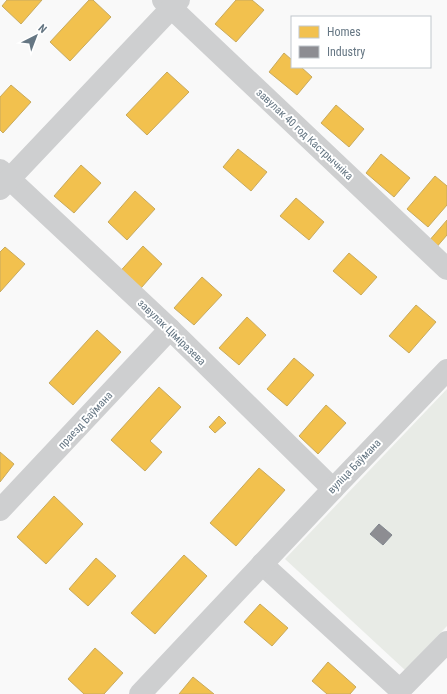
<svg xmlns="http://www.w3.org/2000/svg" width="447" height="694" viewBox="0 0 447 694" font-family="'Roboto Condensed',sans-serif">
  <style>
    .green { fill: #e8ebe6 }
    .homes { fill: #f2c14e; stroke: #c8aa5e }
    .industry { fill: #8d8d92; stroke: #81868e }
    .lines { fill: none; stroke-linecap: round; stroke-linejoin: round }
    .street { stroke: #cecfd0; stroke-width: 22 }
    .labels { text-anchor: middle; stroke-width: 4; stroke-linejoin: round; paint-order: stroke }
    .street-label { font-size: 11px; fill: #657683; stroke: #fff }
  </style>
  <rect width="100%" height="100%" fill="#f9f9f9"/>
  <polygon class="green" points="447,389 447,626 405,670 285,559"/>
  <g class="homes">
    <polygon points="7,0 42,0 21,24 2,6"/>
    <polygon points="89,0 93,0 111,17 70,61 50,42"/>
    <polygon points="236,0 252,0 264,10 236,42 215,24"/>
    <polygon points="284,53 292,60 292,67 301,67 312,77 297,95 269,72"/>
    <polygon points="167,72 189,92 147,135 126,115"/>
    <polygon points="11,85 31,102 3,133 0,130 0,97"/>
    <polygon points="336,105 364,129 349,147 321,123"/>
    <polygon points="238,149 267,172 251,191 223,167"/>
    <polygon points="381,154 410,178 394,197 366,173"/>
    <polygon points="81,165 101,183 74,213 54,196"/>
    <polygon points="435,176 447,186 447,205 428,227 407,209"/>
    <polygon points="135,191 155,209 127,240 108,222"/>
    <polygon points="296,198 324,222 309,240 280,216"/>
    <polygon points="447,220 447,235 435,249 428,242"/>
    <polygon points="143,246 162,264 135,295 115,277"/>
    <polygon points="5,247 25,264 0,292 0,252"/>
    <polygon points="349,253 377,277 361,295 333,271"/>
    <polygon points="202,277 222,295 194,325 174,308"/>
    <polygon points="416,305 436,322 409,353 389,336"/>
    <polygon points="247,317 266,335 239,365 219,348"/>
    <polygon points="97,330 121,352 73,405 49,383"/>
    <polygon points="294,358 314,375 287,406 267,389"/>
    <polygon points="159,387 181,407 150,441 162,452 145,471 111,440"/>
    <polygon points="326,405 346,423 318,454 299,436"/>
    <polygon points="219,416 226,423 215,433 209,427"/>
    <polygon points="0,452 14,464 0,482"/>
    <polygon points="259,468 285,490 236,546 210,523"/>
    <polygon points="54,496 83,524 46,564 17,537"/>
    <polygon points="184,555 207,576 155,634 131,613"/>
    <polygon points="96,558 116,576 88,606 69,589"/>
    <polygon points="260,604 288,628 272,646 244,622"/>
    <polygon points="95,648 123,673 104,694 84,694 68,679"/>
    <polygon points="328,662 356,687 350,694 327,694 312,681"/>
    <polygon points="193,677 214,694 179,694"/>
  </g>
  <polygon class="industry" points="379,524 392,535 383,545 370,534"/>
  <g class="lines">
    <g class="street">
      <polyline points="163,0 447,269"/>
      <polyline points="0,170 170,329 333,489"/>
      <polyline points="0,189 179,0"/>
      <polyline points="0,510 170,329"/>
      <polyline points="262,564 400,690 447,642"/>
      <polyline points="140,694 333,489 447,370"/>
    </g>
  </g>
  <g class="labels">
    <g class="street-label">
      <text transform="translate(305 134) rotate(43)" y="4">завулак 40 год Кастрычніка</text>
      <text transform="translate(172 332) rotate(44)" y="4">завулак Ціміразева</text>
      <text transform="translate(85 420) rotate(-47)" y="4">праезд Баўмана</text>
      <text transform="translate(354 466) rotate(-46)" y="4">вуліца Баўмана</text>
    </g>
  </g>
  <rect x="291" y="16" width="140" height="52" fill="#ffffff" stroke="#c1c8cd"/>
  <rect x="299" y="26" width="20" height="12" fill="#f2c14e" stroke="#c1c8cd"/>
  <text x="327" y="36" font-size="12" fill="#657683">Homes</text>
  <rect x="299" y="46" width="20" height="12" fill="#8d8d92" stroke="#c1c8cd"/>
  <text x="327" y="56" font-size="12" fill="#657683">Industry</text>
  <g transform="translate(36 36) rotate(42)" stroke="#ffffff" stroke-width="3" paint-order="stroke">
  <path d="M0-3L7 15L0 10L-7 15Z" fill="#657683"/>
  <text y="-6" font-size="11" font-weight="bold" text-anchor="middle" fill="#657683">N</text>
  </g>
</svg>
